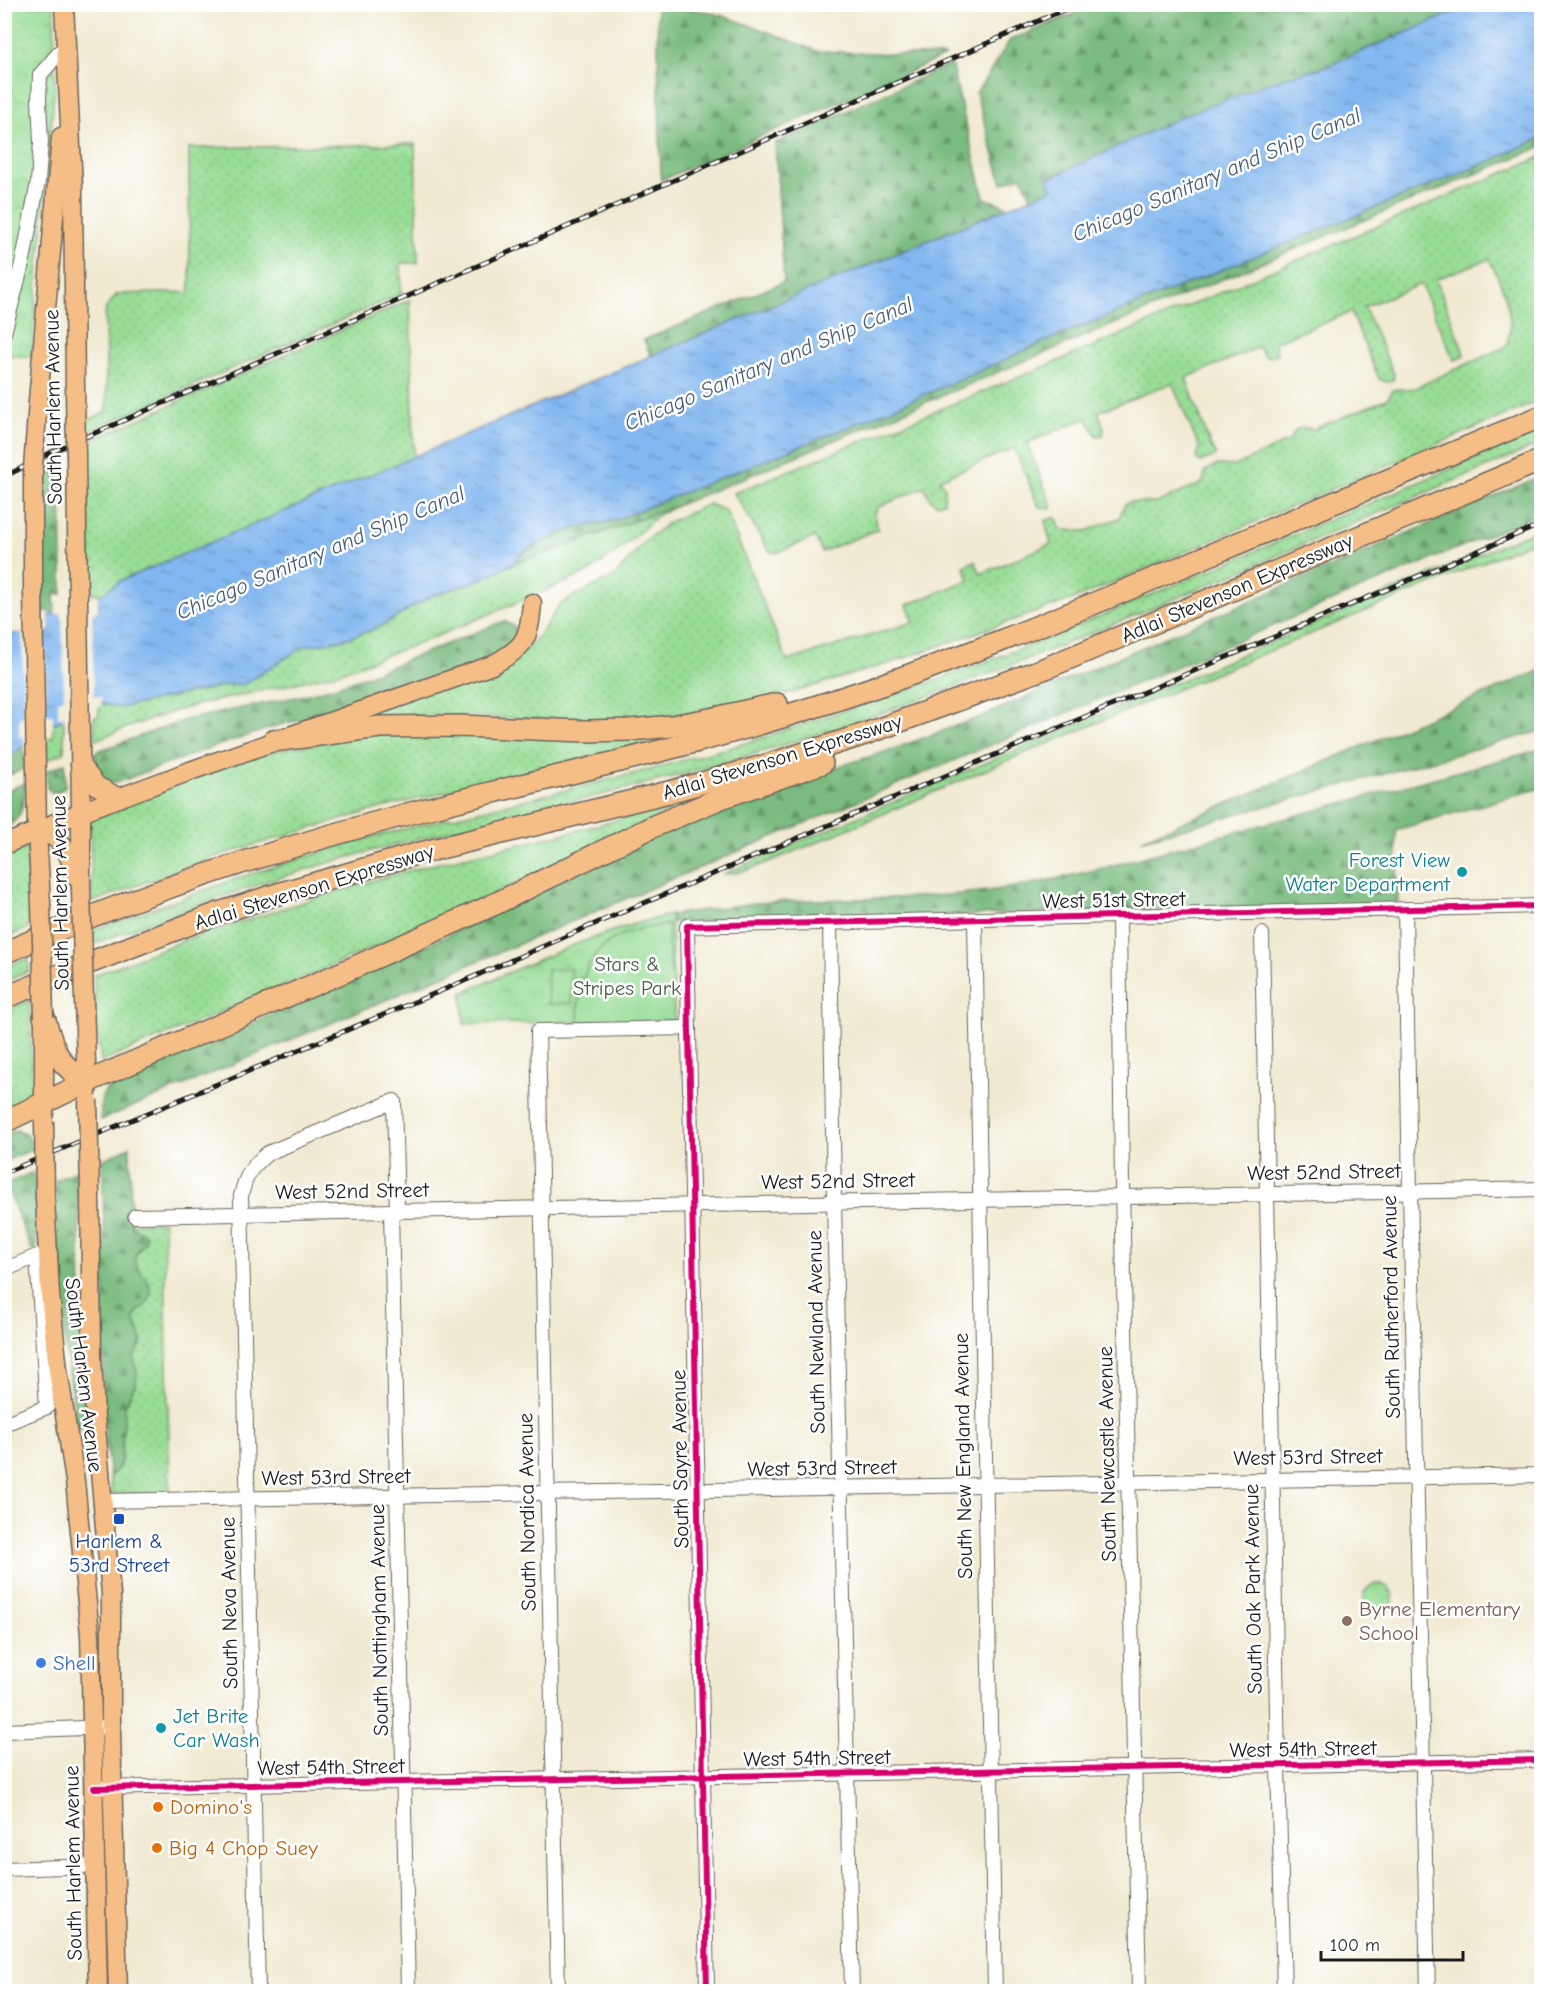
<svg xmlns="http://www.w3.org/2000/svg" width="1546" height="1996" viewBox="0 0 1546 1996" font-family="'Comic Neue',sans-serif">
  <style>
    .grass { fill: url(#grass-dots); stroke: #5a7c59; stroke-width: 1.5 }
    .forest { fill: url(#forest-firs); stroke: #4b6c4e; stroke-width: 1.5 }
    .park { fill: url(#park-crowns); stroke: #5a7c59; stroke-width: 1.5 }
    .pitch { fill: #98dd96; stroke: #5a7c59; stroke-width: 1.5 }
    .water { fill: url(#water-ripples); stroke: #4f6a86; stroke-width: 1.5 }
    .pier { fill: #f1ead2 }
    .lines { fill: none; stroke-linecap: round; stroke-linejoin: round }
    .minor-casing { stroke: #67645c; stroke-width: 16 }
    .major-casing { stroke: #67645c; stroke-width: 21 }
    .highway-casing { stroke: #67645c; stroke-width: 24 }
    .minor { stroke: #fff; stroke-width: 14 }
    .major { stroke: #f6be87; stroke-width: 18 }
    .highway { stroke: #f6be87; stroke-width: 21 }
    .rail-casing { stroke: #1c1c1c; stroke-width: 5 }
    .rail { stroke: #fff; stroke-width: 3; stroke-dasharray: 9; stroke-linecap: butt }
    .major-bridge-casing { stroke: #67645c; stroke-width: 21; stroke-linecap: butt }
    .major-bridge { stroke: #f6be87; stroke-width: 18 }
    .cycleway-casing { stroke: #fff; stroke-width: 10 }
    .cycleway { stroke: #d6006c; stroke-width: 6 }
    .culture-dot { fill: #0f9aa8; stroke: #fff; stroke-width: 2 }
    .transit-dot { fill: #1a4fb4; stroke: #fff; stroke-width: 2 }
    .education-dot { fill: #8d6e63; stroke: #fff; stroke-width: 2 }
    .shop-dot { fill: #3f7fe0; stroke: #fff; stroke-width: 2 }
    .food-dot { fill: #e8710a; stroke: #fff; stroke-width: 2 }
    .labels { text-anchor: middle; stroke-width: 5; stroke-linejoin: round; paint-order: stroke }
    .street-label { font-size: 21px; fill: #1c1c1c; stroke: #fff }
    .culture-label { font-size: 21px; fill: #0d838f; stroke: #fff; text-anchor: end }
    .park-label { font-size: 21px; fill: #476047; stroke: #fff }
    .transit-label { font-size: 21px; fill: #164399; stroke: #fff }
    .education-label { font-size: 21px; fill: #785e54; stroke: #fff; text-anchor: start }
    .shop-label { font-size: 21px; fill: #366cbe; stroke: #fff; text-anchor: start }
    .food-label { font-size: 21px; fill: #c56008; stroke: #fff; text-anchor: start }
    .water-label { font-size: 22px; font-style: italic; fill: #455a71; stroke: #fff }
  </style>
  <defs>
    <pattern id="grass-dots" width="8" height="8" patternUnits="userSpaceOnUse" patternTransform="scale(1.5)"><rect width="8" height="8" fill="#98dd96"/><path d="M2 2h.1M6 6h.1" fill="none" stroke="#82bd81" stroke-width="1.8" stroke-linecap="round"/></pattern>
    <pattern id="forest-firs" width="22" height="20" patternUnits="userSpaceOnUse" patternTransform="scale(1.5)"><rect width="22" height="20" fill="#7abc7f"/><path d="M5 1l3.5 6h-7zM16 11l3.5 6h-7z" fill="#639867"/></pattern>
    <pattern id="park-crowns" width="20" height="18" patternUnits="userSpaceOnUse" patternTransform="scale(1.5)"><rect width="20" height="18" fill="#98dd96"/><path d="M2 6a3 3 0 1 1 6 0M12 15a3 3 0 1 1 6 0" fill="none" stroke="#82bd81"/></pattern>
    <pattern id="water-ripples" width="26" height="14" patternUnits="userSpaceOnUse" patternTransform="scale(1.5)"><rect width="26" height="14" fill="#82b7f0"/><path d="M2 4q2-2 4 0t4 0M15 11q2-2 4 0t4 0" fill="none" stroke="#6a94c2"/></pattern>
  </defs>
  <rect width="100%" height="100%" fill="#fff"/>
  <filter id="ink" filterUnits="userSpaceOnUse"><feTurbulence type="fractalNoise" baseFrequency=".0167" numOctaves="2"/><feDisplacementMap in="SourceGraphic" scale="12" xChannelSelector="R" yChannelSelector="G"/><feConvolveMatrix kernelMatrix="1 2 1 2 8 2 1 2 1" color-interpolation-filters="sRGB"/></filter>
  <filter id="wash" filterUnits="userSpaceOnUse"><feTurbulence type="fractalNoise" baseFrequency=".008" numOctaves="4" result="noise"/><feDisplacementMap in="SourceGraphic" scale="24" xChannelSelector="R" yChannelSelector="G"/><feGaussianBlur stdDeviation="1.35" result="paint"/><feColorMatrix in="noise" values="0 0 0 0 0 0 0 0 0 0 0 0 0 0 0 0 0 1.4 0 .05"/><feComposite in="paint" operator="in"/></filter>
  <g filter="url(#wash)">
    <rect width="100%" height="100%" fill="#f1ead2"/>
    <g class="grass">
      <polygon points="415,144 418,263 401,263 401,294 85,433 85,422 107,411 105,319 106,308 117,294 190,292 189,148"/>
      <path d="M1541,157V400L1079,597L893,662L794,692L738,705L641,720L600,721L432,715L370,718L369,712L527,649L544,629L559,605L576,595L614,577L647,539L671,521L709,504L726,511L787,661L914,622L907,605L969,580L964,566L975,561L981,574L1051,544L1045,521L1056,517L1061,530L1086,531L1119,518L1125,504L1130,502L1157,503L1203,483L1205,471L1218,465L1235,466L1289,441L1296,430L1302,428L1314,429L1387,399L1393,390C1401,388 1407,390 1415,388L1507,346C1508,340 1510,333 1510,327C1511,304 1499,278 1489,259L1436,279L1465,356L1454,360L1421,284L1364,307L1394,374L1393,380L1386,382L1379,379L1351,312L1275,342L1277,354L1270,357L1264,356L1259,347L1186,378L1211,447L1216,452V456L1200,462L1196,458L1199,447L1172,383L1098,412L1104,428L1103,435L1097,436L1086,418L1027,443L1052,507L1049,509L1039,507L1014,448L940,479L945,488L944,502L937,504L931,500L924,487L877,508L875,515L878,529L822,552L815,537L776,553L769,551L734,493L1056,362Z"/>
      <polygon points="410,300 414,457 120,581 98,597 97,593 92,594 85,443"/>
      <path d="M1541,431V444C1437,488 1333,532 1229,576C1077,640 925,703 767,750C637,790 503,816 371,851C277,876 184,909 93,944V930L241,877L363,839L644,771L746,743L940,679L1036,643Z"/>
      <polygon points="676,506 658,515 625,545 589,572 435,637 341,672 292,684 195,705 147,720 95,740 94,717 99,716 99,706 101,703 119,708 227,685 245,684 303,647 344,639 380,627 429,597 468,584 506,567"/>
      <polygon points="4,521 6,523 7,634 5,636"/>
      <polygon points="1541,528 1541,538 1037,748 808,846 751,869 736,873 723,874"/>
      <polygon points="64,719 64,753 46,760 46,738 53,738 53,724"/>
      <polygon points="376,733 681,734 381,808 220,855 92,902 90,817 250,757 284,749"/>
      <polygon points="691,801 459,910 317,972 101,1062 96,1024 94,975 185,940 353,886 426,866 563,834"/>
      <polygon points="27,848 29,928 5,938 5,852 10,849"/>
      <polygon points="29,957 29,971 5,982 5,968"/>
      <polygon points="30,1000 32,1097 5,1109 4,1012"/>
      <path d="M164,1222L170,1494H112L110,1476L119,1467L121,1460L125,1406L136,1383L134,1358L136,1352L141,1346L139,1332L134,1318L136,1313L143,1308L144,1276C119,1258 149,1248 145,1233L134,1229L131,1223Z"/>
    </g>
    <g class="forest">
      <polygon points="657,5 710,12 750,25 817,51 945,56 661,180"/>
      <polygon points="1095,5 1471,5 1327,66 1277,80 1048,178 1053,189 1031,198 1022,176 1002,183 976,93 1010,40"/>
      <polygon points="951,64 984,198 1008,207 651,356 644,340 784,282 775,143"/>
      <polygon points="1541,138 1541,147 676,506 506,567 532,546 574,528 612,521 843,429 959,380 1048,340 1490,161"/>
      <polygon points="61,452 62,594 54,595 55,614 49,614 49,611 43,612 42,547 44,460"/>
      <path d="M1541,476V513L101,1120C101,1100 99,1092 117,1080L299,1003L434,942L658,832L799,779L894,749L980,717Z"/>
      <path d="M504,621L515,627C517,643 500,653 489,661L330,713L286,723L213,747L118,782C96,783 96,769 95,752L188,719L296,697L331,688L364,677Z"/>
      <polygon points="1541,670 1541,731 1141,840"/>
      <polygon points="24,746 25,768 5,777 5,760"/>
      <path d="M1541,749V788L1396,830L1398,902L1381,905L672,922L671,915C704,910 738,904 771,902C846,898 921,900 995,890C1033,885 1070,876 1107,867Z"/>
      <polygon points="65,763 65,787 58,792 52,792 47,788 47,771"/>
      <path d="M25,783C25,802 23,818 5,829V792Z"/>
      <polygon points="17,1130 28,1136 33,1149 5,1161 5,1133"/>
      <path d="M130,1147L131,1225L134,1229L145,1233C149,1246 136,1246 135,1257C134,1275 157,1278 149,1300C146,1307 137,1310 134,1318L142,1340L134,1358L137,1373L136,1383L125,1406L121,1460L119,1467L110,1476C100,1411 103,1345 104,1279C105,1239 103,1199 102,1160Z"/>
      <path d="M78,1170L84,1429H77C71,1387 65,1346 61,1305C57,1263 56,1221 56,1180Z"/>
      <polygon points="34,1172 36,1249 32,1250 5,1184"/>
    </g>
    <g class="park">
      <polygon points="4,5 54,5 55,83 31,357 5,355"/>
      <path d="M671,915L674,1021L464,1024L462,993C530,964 598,930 671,915Z"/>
      <circle cx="1378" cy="1599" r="15"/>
    </g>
    <g class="pitch">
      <path d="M668,925L669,960L673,978L674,1021L578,1023C577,958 603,929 668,925Z"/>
      <polygon points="571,969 572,1003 548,1004 547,970"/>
    </g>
    <polygon class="water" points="1471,5 1541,5 1541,138 1490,161 1048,340 959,380 843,429 612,521 574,528 532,546 506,567 468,584 429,597 380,627 344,639 303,647 245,684 227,685 119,708 101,703 53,724 5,760 5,636 15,633 46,632 50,630 49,614 92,613 98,611 98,597 120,581 651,356 1052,189 1048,179 1183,116 1277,80 1327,66"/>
    <g class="pier">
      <polygon points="98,594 98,611 92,614 94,696 102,697 101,706 64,723 64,717 58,717 58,700 64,698 62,615 55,614 55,611 95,609 95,597"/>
      <polygon points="49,611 50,630 44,633 46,715 53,715 53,728 24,750 24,737 19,737 19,718 24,716 22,633 15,633 15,630 46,629 46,614"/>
    </g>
  </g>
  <g filter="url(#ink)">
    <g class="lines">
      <defs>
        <g id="minor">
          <polyline points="4,333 23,260 38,182 41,142 39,100 40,75 65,46"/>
          <polyline points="1405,909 1410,1191 1428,1992"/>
          <polyline points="1119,916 1122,1185 1139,1992"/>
          <polyline points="975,920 995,1992"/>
          <polyline points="830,923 834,1202 852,1992"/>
          <polyline points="1262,934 1278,1766 1284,1992"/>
          <polyline points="391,1211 408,1992"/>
          <polyline points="135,1216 1542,1189"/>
          <polyline points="4,1270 37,1256 47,1407 4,1424"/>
          <polyline points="103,1501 1542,1475"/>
          <polyline points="4,1731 111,1727"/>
          <polyline points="94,1788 1542,1760"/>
          <polyline points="4,1869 95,1866"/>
          <path d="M258,1992L241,1196C246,1174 251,1167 268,1153L394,1101L397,1211"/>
          <polyline points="558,1992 538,1031 689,1028"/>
          <polyline points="707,1992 687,926 1542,906"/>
        </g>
        <g id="major">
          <polyline points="64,4 73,187 75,386"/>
          <polyline points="38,401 61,137"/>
          <polyline points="76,456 81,812 81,888"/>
          <polyline points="33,468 33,591 37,830 41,904"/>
          <polyline points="80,765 97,786 119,798"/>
          <path d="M37,830C67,840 66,849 77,878"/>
          <path d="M4,845L81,812L190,771L492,665C525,647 529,640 532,603"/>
          <polyline points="84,1001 87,1092"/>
          <polyline points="44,1114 44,1025"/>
          <polyline points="90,1193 92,1357 95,1416 111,1594 111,1733 118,1992"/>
          <polyline points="45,1197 50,1294 58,1370 75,1481 90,1634 98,1992"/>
        </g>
        <g id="highway">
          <polyline points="273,741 380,727 458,726 585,731 630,730 672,726 715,718 777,704"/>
          <path d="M4,953C137,894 275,849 415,812C547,777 681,750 811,708C939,668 1063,617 1186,565C1305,515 1423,465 1542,416"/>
          <polyline points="4,998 89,963 216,914 281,893 416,854 669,792 770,764 865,734 1046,668 1542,460"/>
          <path d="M44,1017C54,1050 56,1063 87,1082"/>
          <polyline points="4,1122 87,1082 348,970 493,905 652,827 721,798 822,763"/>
        </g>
      </defs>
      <use href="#minor" class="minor-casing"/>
      <use href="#major" class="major-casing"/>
      <use href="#highway" class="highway-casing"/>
      <use href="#minor" class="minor"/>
      <use href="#major" class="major"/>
      <use href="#highway" class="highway"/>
      <defs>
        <g id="rail">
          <polyline points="4,477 56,450 1077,4"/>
          <polyline points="4,1173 455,985 585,928 1542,524"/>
        </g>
      </defs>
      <use href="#rail" class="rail-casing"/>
      <use href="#rail" class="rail"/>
      <defs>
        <g id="major-bridge">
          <polyline points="75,386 76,456"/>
          <polyline points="33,468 38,401"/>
          <polyline points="81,888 84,1001"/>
          <polyline points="41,904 44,1017"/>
          <polyline points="88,1100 90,1193"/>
          <polyline points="44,1121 45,1197"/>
        </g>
      </defs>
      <use href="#major-bridge" class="major-bridge-casing"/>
      <use href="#major-bridge" class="major-bridge"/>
      <defs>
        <g id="cycleway">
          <polyline points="94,1788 1542,1760"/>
          <polyline points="707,1992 687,926 1542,906"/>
        </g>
      </defs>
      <use href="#cycleway" class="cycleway-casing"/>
      <use href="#cycleway" class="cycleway"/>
    </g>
  </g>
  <g class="culture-dot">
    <circle cx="1462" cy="872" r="6"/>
    <circle cx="161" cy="1728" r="6"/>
  </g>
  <rect class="transit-dot" x="113" y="1513" width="12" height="12" rx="3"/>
  <circle class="education-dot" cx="1347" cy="1621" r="6"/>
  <circle class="shop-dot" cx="41" cy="1663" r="6"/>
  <g class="food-dot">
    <circle cx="158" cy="1807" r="6"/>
    <circle cx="157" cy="1848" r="6"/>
  </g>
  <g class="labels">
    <g class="street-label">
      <text transform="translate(53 407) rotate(-91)" y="7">South Harlem Avenue</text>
      <text transform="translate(1237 588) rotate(-23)" y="7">Adlai Stevenson Expressway</text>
      <text transform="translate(782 757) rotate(-17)" y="7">Adlai Stevenson Expressway</text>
      <text transform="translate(314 887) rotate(-17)" y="7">Adlai Stevenson Expressway</text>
      <text transform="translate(60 893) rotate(-91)" y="7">South Harlem Avenue</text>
      <text transform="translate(1114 900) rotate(-1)" y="7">West 51st Street</text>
      <text transform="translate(1324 1172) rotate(-1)" y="7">West 52nd Street</text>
      <text transform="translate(838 1181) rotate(-1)" y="7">West 52nd Street</text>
      <text transform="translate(352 1191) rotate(-1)" y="7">West 52nd Street</text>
      <text transform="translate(1391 1307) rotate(-91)" y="7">South Rutherford Avenue</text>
      <text transform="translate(816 1332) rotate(-91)" y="7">South Newland Avenue</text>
      <text transform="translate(84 1375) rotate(83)" y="7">South Harlem Avenue</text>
      <text transform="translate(1107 1454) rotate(-91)" y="7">South Newcastle Avenue</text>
      <text transform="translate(963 1456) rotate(-91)" y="7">South New England Avenue</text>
      <text transform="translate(1308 1457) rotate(-1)" y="7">West 53rd Street</text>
      <text transform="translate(680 1459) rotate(-91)" y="7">South Sayre Avenue</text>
      <text transform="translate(822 1468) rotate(-1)" y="7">West 53rd Street</text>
      <text transform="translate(336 1477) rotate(-1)" y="7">West 53rd Street</text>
      <text transform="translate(527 1512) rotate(-91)" y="7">South Nordica Avenue</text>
      <text transform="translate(1253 1589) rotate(-91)" y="7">South Oak Park Avenue</text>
      <text transform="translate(229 1603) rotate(-91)" y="7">South Neva Avenue</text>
      <text transform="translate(379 1620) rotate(-91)" y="7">South Nottingham Avenue</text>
      <text transform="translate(1303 1749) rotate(-1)" y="7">West 54th Street</text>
      <text transform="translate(817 1758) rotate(-1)" y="7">West 54th Street</text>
      <text transform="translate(331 1767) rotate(-1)" y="7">West 54th Street</text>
      <text transform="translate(73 1863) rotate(-91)" y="7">South Harlem Avenue</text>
    </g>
    <g class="culture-label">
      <text x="1450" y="867">Forest View<tspan x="1450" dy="24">Water Department</tspan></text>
      <text x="173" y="1723" text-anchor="start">Jet Brite<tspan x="173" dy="24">Car Wash</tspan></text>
    </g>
    <g class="park-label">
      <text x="627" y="971">Stars &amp;<tspan x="627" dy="24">Stripes Park</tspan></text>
    </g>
    <g class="transit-label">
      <text x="119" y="1548">Harlem &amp;<tspan x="119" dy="24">53rd Street</tspan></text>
    </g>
    <g class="education-label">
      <text x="1359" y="1616">Byrne Elementary<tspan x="1359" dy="24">School</tspan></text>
    </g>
    <g class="shop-label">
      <text x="53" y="1670">Shell</text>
    </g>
    <g class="food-label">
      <text x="170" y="1814">Domino's</text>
      <text x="169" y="1855">Big 4 Chop Suey</text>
    </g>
    <g class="water-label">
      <text transform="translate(1216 174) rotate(-23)" y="8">Chicago Sanitary and Ship Canal</text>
      <text transform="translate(768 363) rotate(-23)" y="8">Chicago Sanitary and Ship Canal</text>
      <text transform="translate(320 552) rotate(-23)" y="8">Chicago Sanitary and Ship Canal</text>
    </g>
  </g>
  <rect width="1546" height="1996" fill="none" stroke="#fff" stroke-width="24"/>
  <path d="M1321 1951v9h142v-9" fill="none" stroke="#1c1c1c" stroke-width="3"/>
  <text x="1330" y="1951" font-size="18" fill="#1c1c1c" stroke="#ffffff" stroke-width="4.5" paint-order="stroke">100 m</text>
</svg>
